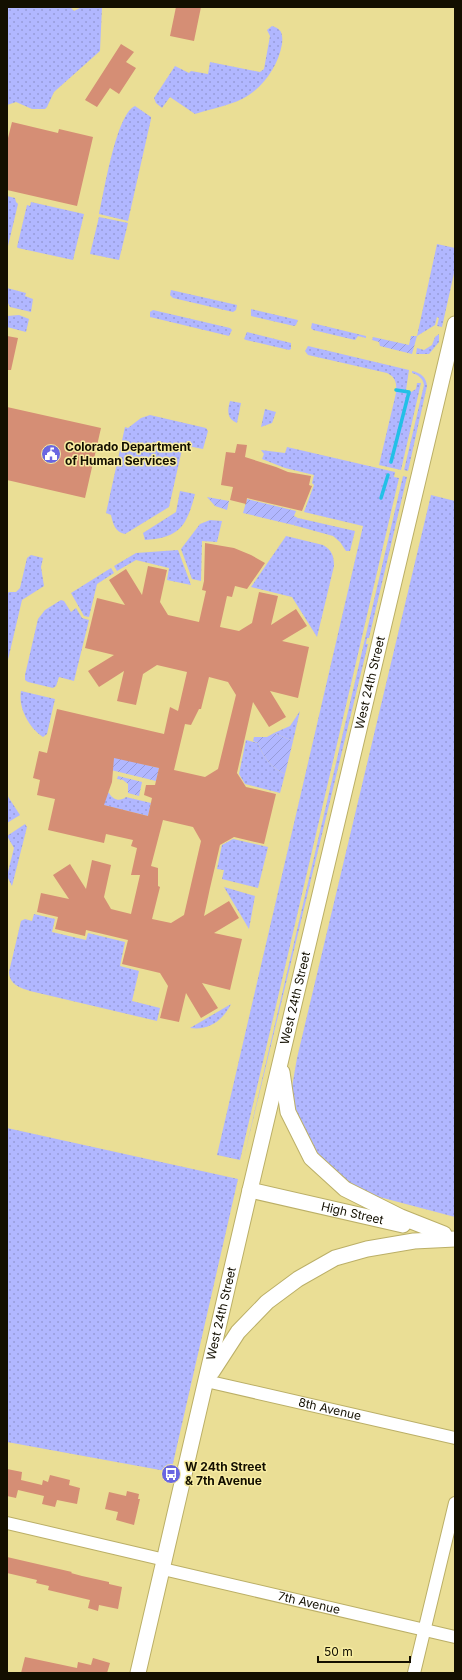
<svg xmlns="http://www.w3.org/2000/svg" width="462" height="1680" viewBox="0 0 462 1680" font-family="Inter,sans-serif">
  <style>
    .grass { fill: url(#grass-dots) }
    .garden { fill: url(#garden-furrows) }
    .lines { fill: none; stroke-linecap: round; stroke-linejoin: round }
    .stream { stroke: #22c0e7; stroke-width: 3.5 }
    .building { fill: #d58e75; fill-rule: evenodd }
    .minor-casing { stroke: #bbaf67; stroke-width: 14 }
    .tertiary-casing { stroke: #bbaf67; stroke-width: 17 }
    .minor { stroke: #fff; stroke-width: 12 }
    .tertiary { stroke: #fff; stroke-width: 15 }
    .labels { text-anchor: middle; stroke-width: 3; stroke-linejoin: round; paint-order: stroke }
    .poi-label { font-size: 12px; font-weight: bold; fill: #130f00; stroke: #f7eca2; text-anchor: start }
    .street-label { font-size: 12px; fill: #130f00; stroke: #f7eca2 }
  </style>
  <defs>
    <pattern id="grass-dots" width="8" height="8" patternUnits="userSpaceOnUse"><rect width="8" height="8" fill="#b1b7ff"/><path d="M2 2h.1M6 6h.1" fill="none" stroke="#979cd9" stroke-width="1.8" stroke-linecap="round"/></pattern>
    <pattern id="garden-furrows" width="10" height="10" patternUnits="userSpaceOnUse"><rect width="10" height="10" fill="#b1b7ff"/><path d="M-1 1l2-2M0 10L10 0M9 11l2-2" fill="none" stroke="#979cd9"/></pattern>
  </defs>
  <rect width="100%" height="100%" fill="#eade95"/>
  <g class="grass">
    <polygon points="7,7 70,7 74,11 82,7 102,7 100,51 54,92 47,107 45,109 32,109 16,102 7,105"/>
    <path d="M272,26C282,29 283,34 282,44C278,67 262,89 242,99C228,106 210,109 195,114L170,97L162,108L156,103L154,98L175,66L189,73L191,71L208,74L210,62L260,72L264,69L270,36L267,30Z"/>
    <path d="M135,106L151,117V119L128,221L99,214C104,193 116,114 135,106Z"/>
    <polygon points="7,196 15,198 16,202 18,204 8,246"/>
    <polygon points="31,202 84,214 73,260 18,248 17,247 27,205 30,206"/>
    <polygon points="99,217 128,223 119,260 90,254"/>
    <polygon points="437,244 455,248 455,269 442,327 437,326 439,318 437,317 435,325 417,336"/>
    <polygon points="7,288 26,293 25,296 33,299 31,312 10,307 7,301"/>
    <polygon points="171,290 237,305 236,310 233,312 173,298 170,295"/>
    <polygon points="251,309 298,320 296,325 294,326 251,316"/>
    <polygon points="153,310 230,328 232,330 229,336 150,317 150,312"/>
    <polygon points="19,315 29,319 26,332 7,327 7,316"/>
    <polygon points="312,323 366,336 366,338 358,336 355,340 313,330 311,328"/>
    <polygon points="247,332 291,343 291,349 289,350 246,340 244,339"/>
    <polygon points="439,334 439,342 429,354 416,354 417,348 424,350 432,345 435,337"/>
    <path d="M308,346L409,370L406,390L411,392L416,389L417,383H421L401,470L379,465L396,393C397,384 396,377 387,373L308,355L305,351Z"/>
    <path d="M412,371C421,373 426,377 427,386L408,471L404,470L424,385C423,378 418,375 412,373Z"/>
    <path d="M230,401L241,403L237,423C227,419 227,411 230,401Z"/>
    <polygon points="265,409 276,412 272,423 261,427"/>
    <path d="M150,415L206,428L208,431L203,449L183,445L169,507L125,534C115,532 113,524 111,515L106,513L125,427L128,428L141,418Z"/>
    <polygon points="287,447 395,472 394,477 399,478 240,1160 217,1155 363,526 304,512 314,485 312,483 314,475 285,468 262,459 264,454 261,450 285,453"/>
    <polygon points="403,476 407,477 369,638 367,638 366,644 368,644 243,1161"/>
    <path d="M180,491L195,494C187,525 180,538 145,540L143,533L176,512Z"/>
    <polygon points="431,495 455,501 455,1217 368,1194 351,1185 319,1157 296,1113 292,1087 297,1058"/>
    <polygon points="298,518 355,531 350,551 346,551 340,542 333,536 293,525"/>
    <polygon points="210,520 222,521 217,542 202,541 201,581 192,579 181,549 200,524"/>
    <path d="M286,536L323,545C332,550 334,556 334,566L317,637L292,597L251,587Z"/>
    <polygon points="178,550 191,585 167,580 169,568 136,560 117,571 114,566 136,553"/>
    <polygon points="31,555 43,558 41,567 44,586 22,600 7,664 7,594 9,592 16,592 20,588 27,558"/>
    <polygon points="111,568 114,573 97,584 89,617 84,616 71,593"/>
    <polygon points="61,600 64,601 71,612 76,608 82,618 89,620 74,681 59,677 56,686 53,688 28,682 25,680 25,675 38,619 45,610"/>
    <path d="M21,691L55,699L47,734L43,737C29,728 18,708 21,691Z"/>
    <polygon points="300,711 293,741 274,733 290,726"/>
    <path d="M246,740L258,743C263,757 271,768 285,774L280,793L245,784L239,774Z"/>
    <path d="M106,792L109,793C113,800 120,802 126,797L151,803L148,816L103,805Z"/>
    <polygon points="7,795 20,815 7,823"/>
    <polygon points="25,824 27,827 12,886 7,876 14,848 7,836"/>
    <polygon points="233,839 268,847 258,888 222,879 224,870 217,869 222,845"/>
    <polygon points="224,887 255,896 249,929"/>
    <path d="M34,914L55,919L52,932L86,940L88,933L125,942L120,966L139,971L132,1001L160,1008L157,1021L30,991C19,987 10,985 9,972L21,921L25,919L32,921Z"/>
    <path d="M231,1004C223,1020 209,1031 190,1028Z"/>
    <polygon points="7,1128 238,1179 171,1472 7,1442"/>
  </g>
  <g class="garden">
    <polygon points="411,336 417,336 412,354 380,346 379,342 372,340 373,337 409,345"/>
    <polygon points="207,497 229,501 227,510 215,506"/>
    <polygon points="247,499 296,511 294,516 298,518 293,525 243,513"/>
    <path d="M274,733L293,741L285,774C271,768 263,757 258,743L253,741L254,737H267Z"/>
    <polygon points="114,757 159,768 156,781 111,770"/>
    <polygon points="118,776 142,782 139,796 128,793 128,784 123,780 117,779"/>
  </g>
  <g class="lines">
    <g class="stream">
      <polyline points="391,462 409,392 396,390"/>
      <polyline points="381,498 388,475"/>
    </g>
  </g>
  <g class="building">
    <polygon points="176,7 201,7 194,41 170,36"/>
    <polygon points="121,44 134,52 126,62 136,68 119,94 110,88 97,107 85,100"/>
    <polygon points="12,122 58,133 59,129 93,137 77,206 7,190 7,142"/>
    <polygon points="7,336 18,338 11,370 7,370"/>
    <polygon points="7,407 101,428 85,498 7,480"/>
    <polygon points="237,444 247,445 245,457 276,467 288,472 311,476 309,485 312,486 302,511 247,498 246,504 230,500 233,487 221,485 226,452 235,453"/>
    <path d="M205,543L234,548L251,555L265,563L247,589L235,586L232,597L227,596L220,627L239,631L252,623L259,592L278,596L271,625L296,609L307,626L282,641L309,647L298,698L270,691L286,717L269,727L253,702L246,733L237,773L246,787L276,794L264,844L234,837L220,845L210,888L204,916L229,901L239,918L214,933L242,939L230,990L202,983L218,1008L201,1018L186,993L179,1022L160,1018L168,986L160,973L122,964L128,940L86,930L85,936L55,929L58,917L37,912L41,893L69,899L53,875L70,864L86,889L92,860L111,865L104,897L111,909L131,914L140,875H131L137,848L131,846L133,840L106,834L104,843L48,830L55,799L37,795L40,780L33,778L39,751L47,753L57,709L164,734L170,707L178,711L187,672L157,665L143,674L136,705L117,701L124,671L99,687L88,671L114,655L85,648L97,598L125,605L109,580L126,569L142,595L148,566L167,570L160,602L168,615L199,622L206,591L202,590L204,581ZM209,677L228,682L236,695L218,769L205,777L174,770L185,724L191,725L199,709H201ZM114,758L159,768L155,785H146L144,795L152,798L148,816L104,805L112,782ZM163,820L193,827L201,841L184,915L171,923L152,919L160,887L158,886V868L151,866Z"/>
    <polygon points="7,1469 22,1472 21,1480 42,1485 43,1480 48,1482 50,1475 70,1480 69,1485 80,1488 77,1504 57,1500 55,1507 42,1504 44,1496 18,1490 16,1498 7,1496"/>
    <polygon points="127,1491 139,1494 138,1499 140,1499 134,1525 116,1520 118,1512 105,1509 109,1492 126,1496"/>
    <polygon points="7,1557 72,1572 71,1573 82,1576 109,1582 109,1584 122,1587 118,1609 99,1605 98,1611 88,1608 90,1600 48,1590 49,1586 36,1583 37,1580 7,1573"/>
    <polygon points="25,1657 77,1668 78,1662 91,1665 93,1658 110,1663 107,1673 21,1673"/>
  </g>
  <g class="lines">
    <defs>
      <g id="minor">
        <path id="s1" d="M206,1381L455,1438"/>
        <polyline points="7,1523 165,1560"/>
        <path id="s2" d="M163,1569L455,1637"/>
        <polyline points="414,1673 455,1503"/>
      </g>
      <g id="tertiary">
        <polyline points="282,1072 288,1112 311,1158 345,1189 401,1217 444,1234"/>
        <path id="s3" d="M250,1190L403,1225"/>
        <polyline points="212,1372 238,1332 267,1302 298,1279 335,1258 367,1249 414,1241 455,1239"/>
        <path id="s4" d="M138,1673L250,1190L455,324"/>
      </g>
    </defs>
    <use href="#minor" class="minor-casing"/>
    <use href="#tertiary" class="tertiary-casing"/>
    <use href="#minor" class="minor"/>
    <use href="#tertiary" class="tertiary"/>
  </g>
  <defs>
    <symbol id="civic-disc" viewBox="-11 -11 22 22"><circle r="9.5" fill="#6a67e1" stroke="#f7eca2"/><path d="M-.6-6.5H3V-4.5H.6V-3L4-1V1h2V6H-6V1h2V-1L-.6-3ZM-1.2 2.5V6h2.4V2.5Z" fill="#fff"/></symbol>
    <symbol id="bus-disc" viewBox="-11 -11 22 22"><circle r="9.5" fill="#6a67e1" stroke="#f7eca2"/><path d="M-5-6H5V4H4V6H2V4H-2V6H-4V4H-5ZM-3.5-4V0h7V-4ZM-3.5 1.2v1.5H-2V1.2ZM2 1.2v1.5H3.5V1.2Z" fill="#fff"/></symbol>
  </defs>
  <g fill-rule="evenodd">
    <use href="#civic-disc" x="40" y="443" width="22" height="22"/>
    <use href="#bus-disc" x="160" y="1463" width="22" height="22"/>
  </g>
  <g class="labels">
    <g class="poi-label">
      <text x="65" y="451">Colorado Department<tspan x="65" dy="14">of Human Services</tspan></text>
      <text x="185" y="1471">W 24th Street<tspan x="185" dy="14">&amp; 7th Avenue</tspan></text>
    </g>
    <g class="street-label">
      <text dy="4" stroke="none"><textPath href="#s4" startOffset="1017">West 24th Street</textPath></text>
      <text dy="4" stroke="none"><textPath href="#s4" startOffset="693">West 24th Street</textPath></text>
      <text dy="4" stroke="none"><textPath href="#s3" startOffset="105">High Street</textPath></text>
      <text dy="4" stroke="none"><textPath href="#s4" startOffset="369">West 24th Street</textPath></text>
      <text dy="4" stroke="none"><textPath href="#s1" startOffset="127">8th Avenue</textPath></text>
      <text dy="4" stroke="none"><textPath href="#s2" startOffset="150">7th Avenue</textPath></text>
    </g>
  </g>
  <rect width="462" height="1680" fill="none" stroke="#130f00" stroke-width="16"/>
  <path d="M318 1656v6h92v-6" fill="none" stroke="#130f00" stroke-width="2"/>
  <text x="324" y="1656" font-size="12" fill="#130f00" stroke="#f7eca2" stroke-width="3" paint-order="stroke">50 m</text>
</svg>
